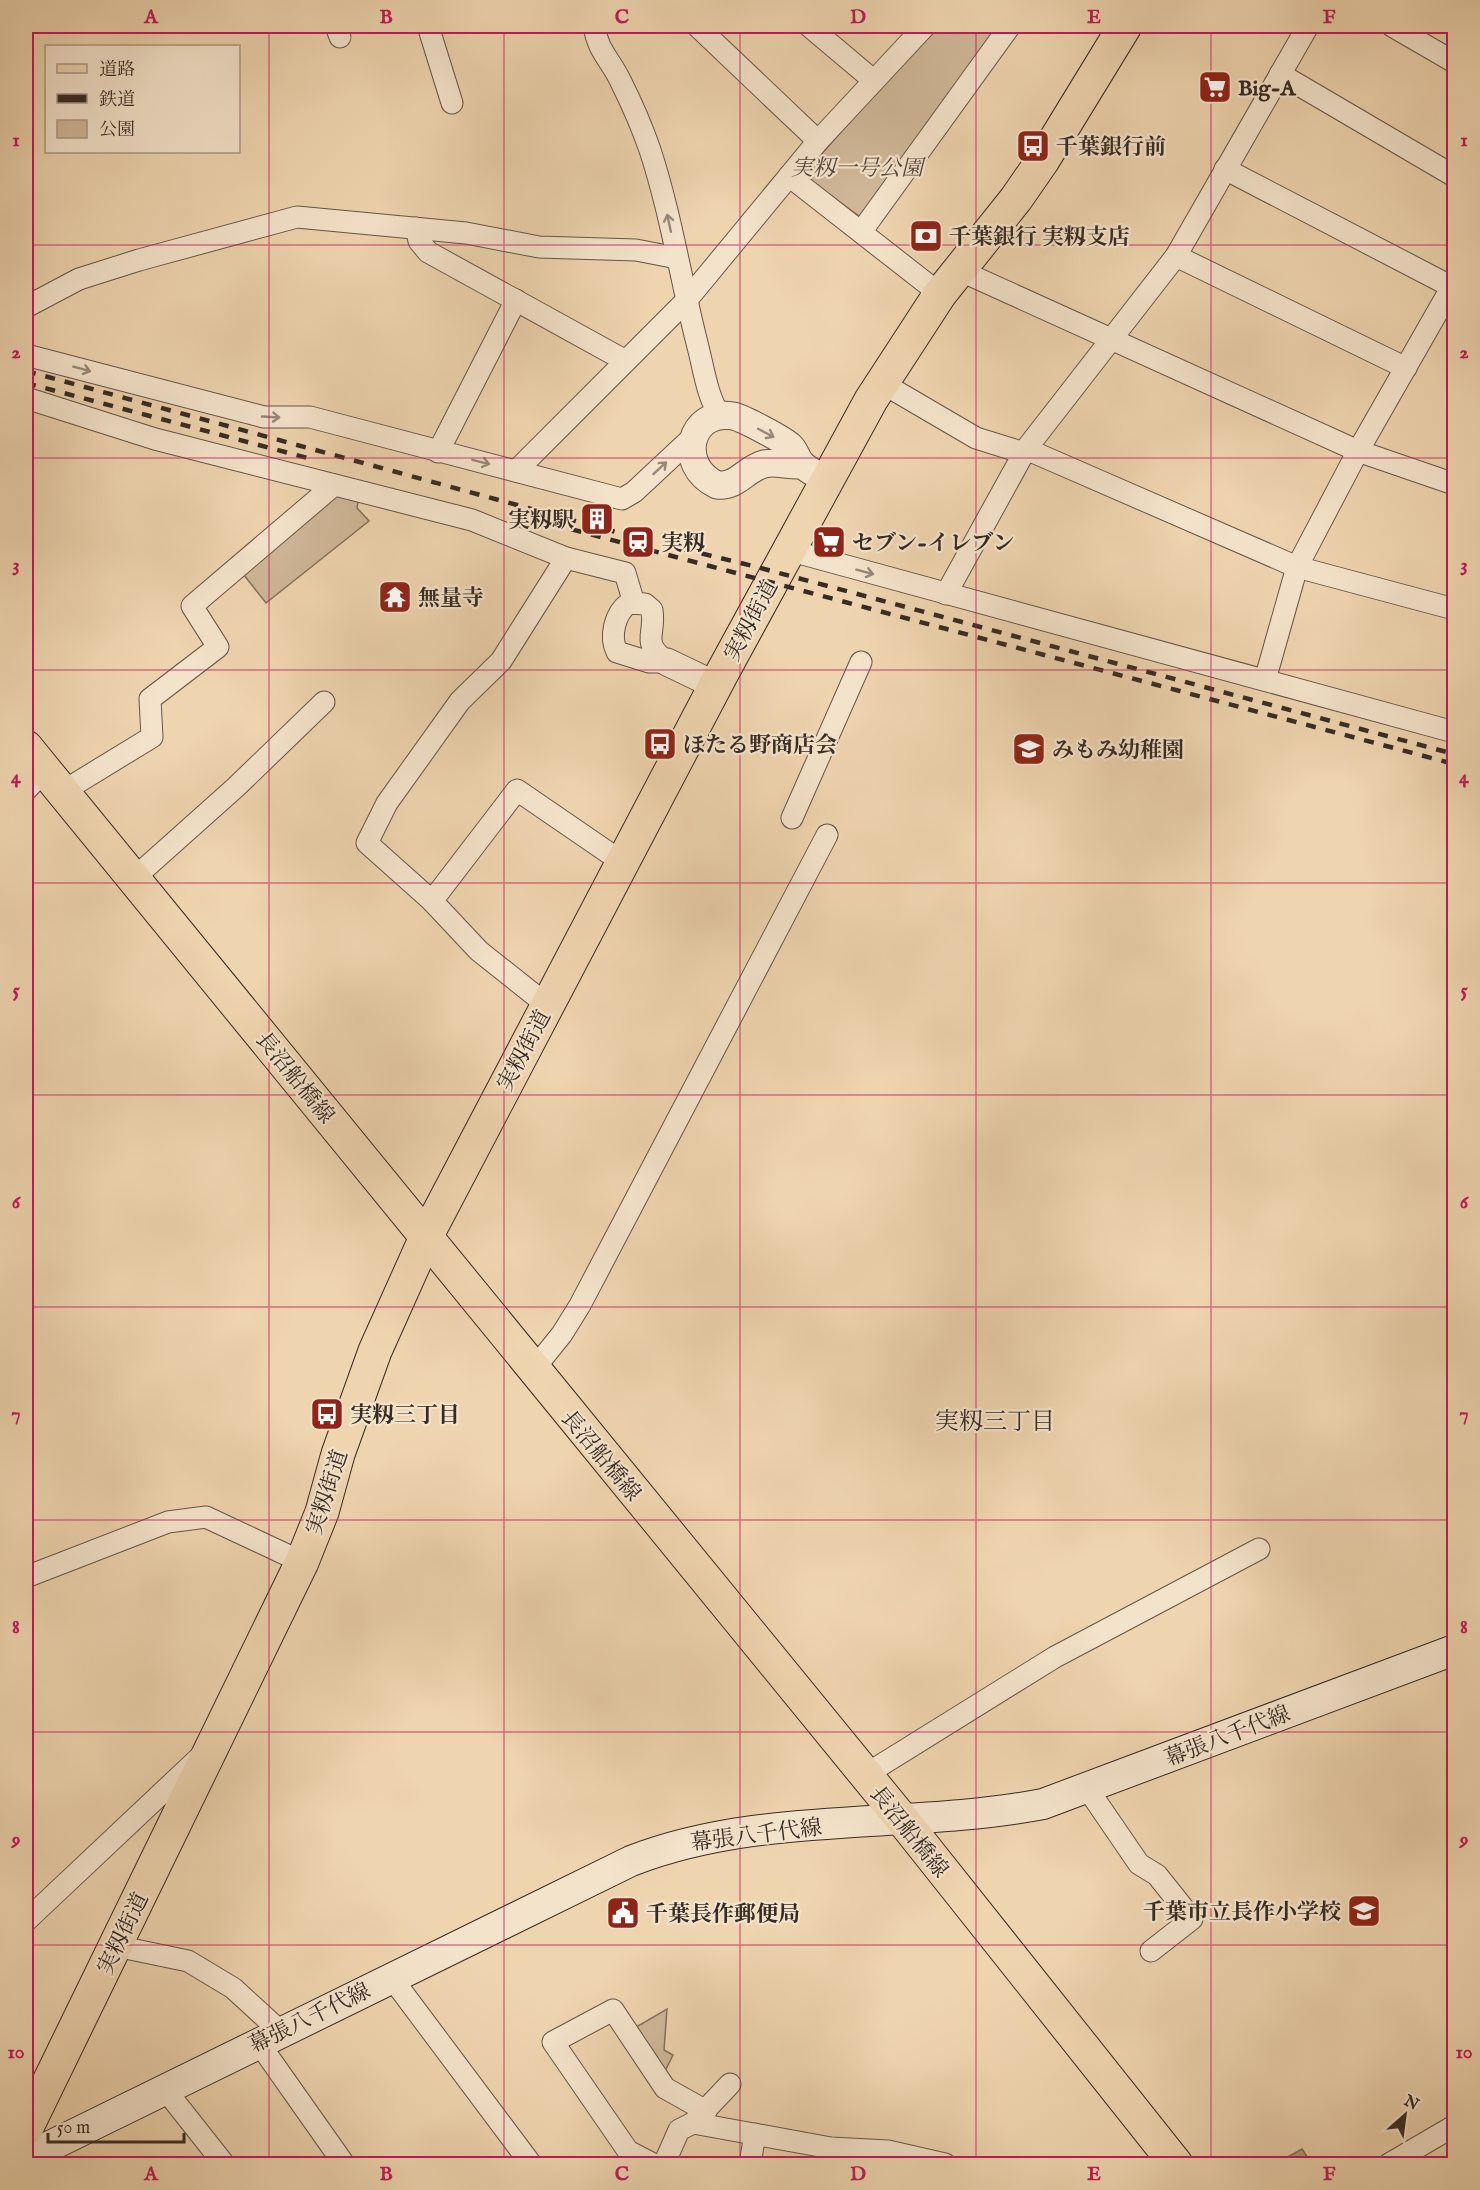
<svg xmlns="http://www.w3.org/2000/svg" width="1480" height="2190" viewBox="0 0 1480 2190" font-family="'IM FELL English','Noto Serif JP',serif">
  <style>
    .green { fill: #cfb798; stroke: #83715e; stroke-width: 1.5 }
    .water { fill: #b09b80; stroke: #806e5c; stroke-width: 1.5 }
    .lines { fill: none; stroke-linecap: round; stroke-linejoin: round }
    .minor-casing { stroke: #655548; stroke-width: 23 }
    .tertiary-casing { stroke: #655548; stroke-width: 29 }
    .secondary-casing { stroke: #372b25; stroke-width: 32 }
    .primary-casing { stroke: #372b25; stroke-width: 35 }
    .minor { stroke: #f4e3cb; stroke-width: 21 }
    .tertiary { stroke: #f4e3cb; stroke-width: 27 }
    .secondary { stroke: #f4e3cb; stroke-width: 30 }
    .primary { stroke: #eed4af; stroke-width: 33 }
    .rail { stroke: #372b25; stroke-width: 4.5; stroke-dasharray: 10 10; stroke-linecap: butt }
    .oneway { stroke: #968778 }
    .grid { fill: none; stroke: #c2185b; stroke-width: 1.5; stroke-opacity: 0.55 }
    .labels { text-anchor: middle; stroke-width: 4.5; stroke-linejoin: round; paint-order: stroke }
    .poi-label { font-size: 22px; font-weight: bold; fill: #372b25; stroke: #f4e3cb; text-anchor: start }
    .park-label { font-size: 22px; font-style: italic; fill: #55473c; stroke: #f4e3cb }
    .street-label { font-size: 22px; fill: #372b25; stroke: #f4e3cb }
    .neighbourhood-label { font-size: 24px; fill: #372b25; stroke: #f4e3cb }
    .neatline { fill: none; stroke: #c2185b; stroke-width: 2 }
    .grid-label { font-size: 20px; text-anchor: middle; font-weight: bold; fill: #c2185b }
  </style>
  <rect width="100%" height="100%" fill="#eed4af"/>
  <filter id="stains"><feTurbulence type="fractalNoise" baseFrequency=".00333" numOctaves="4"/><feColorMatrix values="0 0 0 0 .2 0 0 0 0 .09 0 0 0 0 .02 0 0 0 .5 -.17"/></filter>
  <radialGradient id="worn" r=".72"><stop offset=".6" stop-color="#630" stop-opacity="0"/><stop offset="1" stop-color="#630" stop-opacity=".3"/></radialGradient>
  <g class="green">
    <polygon points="940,26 1003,26 863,219 803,175 892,74"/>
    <polygon points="335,490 359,496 357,508 369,521 266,603 240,570"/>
    <polygon points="667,2009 664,2050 673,2055 662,2077 631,2030"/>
  </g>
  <polygon class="water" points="1302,2149 1312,2164 1275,2164"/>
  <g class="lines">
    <defs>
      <g id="minor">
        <polyline points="336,26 340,37"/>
        <polyline points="428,26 452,103"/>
        <path d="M594,26C598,52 611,60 621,82C632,104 642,127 650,150C671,214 681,281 698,347C704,370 707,396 720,416"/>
        <polyline points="697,26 818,141"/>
        <polyline points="809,26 873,80"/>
        <polyline points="1392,26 1454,62"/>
        <polyline points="1280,74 1454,176"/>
        <polyline points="1225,169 1454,288"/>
        <polyline points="789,176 940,294"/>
        <polyline points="416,228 419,241 428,252 624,360"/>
        <polyline points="861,232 1010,26"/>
        <polyline points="1176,256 1406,368"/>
        <polyline points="961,271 1358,451 1454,484"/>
        <polyline points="26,307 79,279 139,260 297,217 466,233 539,247 636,250 677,258"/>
        <polyline points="26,355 264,417 310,417 622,499 634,492 694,436"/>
        <polyline points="882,383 976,438 1024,453"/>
        <polyline points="26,398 155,439 472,520 566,558 625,573 634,603"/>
        <polyline points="1026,449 1297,567 1454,609"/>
        <polyline points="438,452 516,300"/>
        <polyline points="516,471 686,301 818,141 925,26"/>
        <polyline points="788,550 1454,732"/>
        <polyline points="946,594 1026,449 1176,256 1308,26"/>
        <path d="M629,603L645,604L652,610C656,637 640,641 667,662H649L617,652C609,636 615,613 629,603Z"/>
        <polyline points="1265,680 1297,567 1358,451 1454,283"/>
        <polyline points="26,790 44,771"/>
        <polyline points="62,792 152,737 150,699 218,647 192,606 334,485"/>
        <polyline points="792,818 861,662"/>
        <polyline points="133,879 236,787 324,702"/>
        <polyline points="432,901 367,843 387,803 460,701 501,661 566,558"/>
        <polyline points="547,1005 479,951 432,901 517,790 622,862"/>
        <polyline points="533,1370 562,1334 580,1305 827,835"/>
        <polyline points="26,1577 168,1522 206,1517 302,1562"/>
        <polyline points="865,1775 1055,1657 1259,1549"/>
        <polyline points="1087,1788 1139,1864 1157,1875 1192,1919 1151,1951"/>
        <polyline points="26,1921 200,1757"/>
        <polyline points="116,1946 188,1961 233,1988 280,2031"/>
        <polyline points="391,1977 531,2164"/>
        <polyline points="258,2042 344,2164"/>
        <polyline points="164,2088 224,2164"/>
        <polyline points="695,2121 730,2084"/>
        <polyline points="653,2164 628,2151 553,2042 613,2010 665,2088 706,2111"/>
        <polyline points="664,2164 679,2130 693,2123 831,2148 888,2151 945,2164"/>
        <polyline points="750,2164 755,2134"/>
        <polyline points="1389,2164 1454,2126"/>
      </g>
      <g id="tertiary">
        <path d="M801,465C789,466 775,461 764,464C745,469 738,487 717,485C676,466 689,409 733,416C743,418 782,439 790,446C795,450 796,457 800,462C806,470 819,475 827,479"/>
        <polyline points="667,662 715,685"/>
      </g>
      <path id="secondary" d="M26,2150L44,2149L631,1861C762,1810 907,1830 1043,1804L1454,1650"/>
      <g id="primary">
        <polyline points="26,747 901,1818 1176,2164"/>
        <polyline points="26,2129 302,1562 322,1512 338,1454 375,1351 427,1235 721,675 871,400 940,294 1016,199 1043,160 1125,26"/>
      </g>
    </defs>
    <use href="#minor" class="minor-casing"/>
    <use href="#tertiary" class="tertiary-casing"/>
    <use href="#secondary" class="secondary-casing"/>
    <use href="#primary" class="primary-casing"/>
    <use href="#minor" class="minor"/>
    <use href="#tertiary" class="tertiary"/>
    <use href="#secondary" class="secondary"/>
    <use href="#primary" class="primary"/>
    <g class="rail">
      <polyline points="26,371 638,538 753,566 1454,754"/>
      <polyline points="26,383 315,460"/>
      <polyline points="533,519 1454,764"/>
    </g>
  </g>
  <defs><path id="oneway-shaft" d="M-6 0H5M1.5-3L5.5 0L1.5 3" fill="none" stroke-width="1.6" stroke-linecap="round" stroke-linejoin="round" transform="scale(1.5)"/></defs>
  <g class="oneway">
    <use href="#oneway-shaft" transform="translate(669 223) rotate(-102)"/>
    <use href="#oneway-shaft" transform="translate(82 369) rotate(15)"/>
    <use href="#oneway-shaft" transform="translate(271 417) rotate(3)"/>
    <use href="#oneway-shaft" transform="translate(766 433) rotate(28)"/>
    <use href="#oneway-shaft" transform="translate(481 462) rotate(14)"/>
    <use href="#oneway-shaft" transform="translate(660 468) rotate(-43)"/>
    <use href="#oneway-shaft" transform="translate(865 572) rotate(15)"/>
  </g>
  <path class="grid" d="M269,26V2164M504,26V2164M740,26V2164M976,26V2164M1211,26V2164M26,245H1454M26,458H1454M26,670H1454M26,883H1454M26,1095H1454M26,1307H1454M26,1520H1454M26,1732H1454M26,1945H1454"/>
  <defs>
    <symbol id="supermarket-square" viewBox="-11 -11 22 22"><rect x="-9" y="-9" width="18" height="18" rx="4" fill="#8f2418" stroke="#f4e3cb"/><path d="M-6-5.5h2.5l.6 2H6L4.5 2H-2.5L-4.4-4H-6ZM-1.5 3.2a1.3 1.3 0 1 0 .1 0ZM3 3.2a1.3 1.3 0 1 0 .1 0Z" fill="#fff"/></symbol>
    <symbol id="bus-square" viewBox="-11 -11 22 22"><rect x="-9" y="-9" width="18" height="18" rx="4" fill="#8f2418" stroke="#f4e3cb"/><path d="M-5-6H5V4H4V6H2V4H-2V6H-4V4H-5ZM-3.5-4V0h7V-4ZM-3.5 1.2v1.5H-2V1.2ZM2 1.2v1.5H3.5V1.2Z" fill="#fff"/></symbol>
    <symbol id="bank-square" viewBox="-11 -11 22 22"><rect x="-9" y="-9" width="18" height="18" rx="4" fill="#8f2418" stroke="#f4e3cb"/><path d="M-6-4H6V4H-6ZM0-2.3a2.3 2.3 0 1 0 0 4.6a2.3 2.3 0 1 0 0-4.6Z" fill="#fff"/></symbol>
    <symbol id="building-square" viewBox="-11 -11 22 22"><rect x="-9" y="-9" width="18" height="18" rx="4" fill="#8f2418" stroke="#f4e3cb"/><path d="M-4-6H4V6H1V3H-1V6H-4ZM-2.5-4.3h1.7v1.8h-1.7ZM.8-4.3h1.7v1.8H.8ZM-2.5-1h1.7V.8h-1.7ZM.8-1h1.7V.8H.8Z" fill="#fff"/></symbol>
    <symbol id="station-square" viewBox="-11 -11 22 22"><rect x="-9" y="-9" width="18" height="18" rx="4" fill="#8f2418" stroke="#f4e3cb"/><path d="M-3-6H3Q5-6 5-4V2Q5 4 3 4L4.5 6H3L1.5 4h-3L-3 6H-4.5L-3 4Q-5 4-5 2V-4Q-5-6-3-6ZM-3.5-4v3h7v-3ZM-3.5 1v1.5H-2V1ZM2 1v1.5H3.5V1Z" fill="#fff"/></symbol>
    <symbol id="temple-square" viewBox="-11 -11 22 22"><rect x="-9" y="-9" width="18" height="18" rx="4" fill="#8f2418" stroke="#f4e3cb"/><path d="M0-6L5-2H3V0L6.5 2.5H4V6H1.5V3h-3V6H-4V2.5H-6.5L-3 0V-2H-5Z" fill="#fff"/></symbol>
    <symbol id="school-square" viewBox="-11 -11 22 22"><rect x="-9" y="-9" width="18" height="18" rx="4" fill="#8f2418" stroke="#f4e3cb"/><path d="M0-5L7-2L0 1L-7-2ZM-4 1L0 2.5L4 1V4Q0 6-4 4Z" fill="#fff"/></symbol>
    <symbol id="civic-square" viewBox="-11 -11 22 22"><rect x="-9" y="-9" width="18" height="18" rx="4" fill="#8f2418" stroke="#f4e3cb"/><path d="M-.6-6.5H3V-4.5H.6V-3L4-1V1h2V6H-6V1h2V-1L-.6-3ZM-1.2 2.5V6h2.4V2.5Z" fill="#fff"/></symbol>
  </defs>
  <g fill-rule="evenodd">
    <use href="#supermarket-square" x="1196" y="68" width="38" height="38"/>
    <use href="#bus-square" x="1014" y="127" width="38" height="38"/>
    <use href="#bank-square" x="907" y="217" width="38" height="38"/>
    <use href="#building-square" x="578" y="500" width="38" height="38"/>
    <use href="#station-square" x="619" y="523" width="38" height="38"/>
    <use href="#supermarket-square" x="810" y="523" width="38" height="38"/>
    <use href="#temple-square" x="376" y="578" width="38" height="38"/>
    <use href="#bus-square" x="641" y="725" width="38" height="38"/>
    <use href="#school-square" x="1010" y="730" width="38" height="38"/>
    <use href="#bus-square" x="308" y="1395" width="38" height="38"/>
    <use href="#school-square" x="1345" y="1892" width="38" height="38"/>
    <use href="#civic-square" x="604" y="1894" width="38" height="38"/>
  </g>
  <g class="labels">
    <g class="poi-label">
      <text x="1238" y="95">Big-A</text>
      <text x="1056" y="154">千葉銀行前</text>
      <text x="949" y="244">千葉銀行 実籾支店</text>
      <text x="574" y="527" text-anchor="end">実籾駅</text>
      <text x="661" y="550">実籾</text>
      <text x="852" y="550">セブン-イレブン</text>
      <text x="418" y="605">無量寺</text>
      <text x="683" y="752">ほたる野商店会</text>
      <text x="1052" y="757">みもみ幼稚園</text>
      <text x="350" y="1422">実籾三丁目</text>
      <text x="1341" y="1919" text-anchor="end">千葉市立長作小学校</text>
      <text x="646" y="1921">千葉長作郵便局</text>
    </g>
    <g class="park-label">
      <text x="857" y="175">実籾一号公園</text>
    </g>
    <g class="street-label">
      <text transform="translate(750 620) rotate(-62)" y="8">実籾街道</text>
      <text transform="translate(523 1050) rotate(-62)" y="8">実籾街道</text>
      <text transform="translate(296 1077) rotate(51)" y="8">長沼船橋線</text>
      <text transform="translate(602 1455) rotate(50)" y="8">長沼船橋線</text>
      <text transform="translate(326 1492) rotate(-72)" y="8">実籾街道</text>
      <text transform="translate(1227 1735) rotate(-21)" y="8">幕張八千代線</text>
      <text transform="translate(910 1831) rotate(51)" y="8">長沼船橋線</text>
      <text transform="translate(756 1834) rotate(-7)" y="8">幕張八千代線</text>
      <text transform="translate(122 1933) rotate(-64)" y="8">実籾街道</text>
      <text transform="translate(309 2017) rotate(-26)" y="8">幕張八千代線</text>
    </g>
    <g class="neighbourhood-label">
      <text x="995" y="1429">実籾三丁目</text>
    </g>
  </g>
  <rect width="1480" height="2190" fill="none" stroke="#eed4af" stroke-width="66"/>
  <rect x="45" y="45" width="195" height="108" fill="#f4e3cb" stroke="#a89989" stroke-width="1.5"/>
  <rect x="57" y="64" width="30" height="9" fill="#eed4af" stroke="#a89989" stroke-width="1.5"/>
  <text x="99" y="75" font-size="18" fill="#372b25">道路</text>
  <rect x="57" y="94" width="30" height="9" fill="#372b25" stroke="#a89989" stroke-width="1.5"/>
  <text x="99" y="105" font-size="18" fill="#372b25">鉄道</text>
  <rect x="57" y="120" width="30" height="18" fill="#cfb798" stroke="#a89989" stroke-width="1.5"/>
  <text x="99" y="135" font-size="18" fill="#372b25">公園</text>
  <g transform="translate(1405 2115) rotate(28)" stroke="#f4e3cb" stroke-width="4.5" paint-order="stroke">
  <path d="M0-4.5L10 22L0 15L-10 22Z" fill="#372b25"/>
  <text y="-9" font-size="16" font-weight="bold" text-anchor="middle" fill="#372b25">N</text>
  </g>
  <path d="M48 2133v9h136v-9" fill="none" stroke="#372b25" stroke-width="3"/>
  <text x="57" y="2133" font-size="18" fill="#372b25" stroke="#f4e3cb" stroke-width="4.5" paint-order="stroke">50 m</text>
  <rect x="33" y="33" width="1414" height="2124" class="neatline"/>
  <g class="grid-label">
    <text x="151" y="23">A</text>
    <text x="386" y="23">B</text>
    <text x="622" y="23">C</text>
    <text x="858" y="23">D</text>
    <text x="1094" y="23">E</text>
    <text x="1329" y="23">F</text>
    <text x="16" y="146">1</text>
    <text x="1464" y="146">1</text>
    <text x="16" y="358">2</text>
    <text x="1464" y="358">2</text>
    <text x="16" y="571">3</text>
    <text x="1464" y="571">3</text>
    <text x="16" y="783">4</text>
    <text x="1464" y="783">4</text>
    <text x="16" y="996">5</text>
    <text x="1464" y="996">5</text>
    <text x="16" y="1208">6</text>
    <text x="1464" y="1208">6</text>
    <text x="16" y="1420">7</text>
    <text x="1464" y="1420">7</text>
    <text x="16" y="1633">8</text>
    <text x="1464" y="1633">8</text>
    <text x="16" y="1845">9</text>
    <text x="1464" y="1845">9</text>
    <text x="16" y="2058">10</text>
    <text x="1464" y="2058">10</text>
    <text x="151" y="2180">A</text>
    <text x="386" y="2180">B</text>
    <text x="622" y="2180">C</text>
    <text x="858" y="2180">D</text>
    <text x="1094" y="2180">E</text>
    <text x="1329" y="2180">F</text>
  </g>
  <rect width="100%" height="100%" filter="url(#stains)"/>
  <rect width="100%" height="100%" fill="url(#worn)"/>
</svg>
